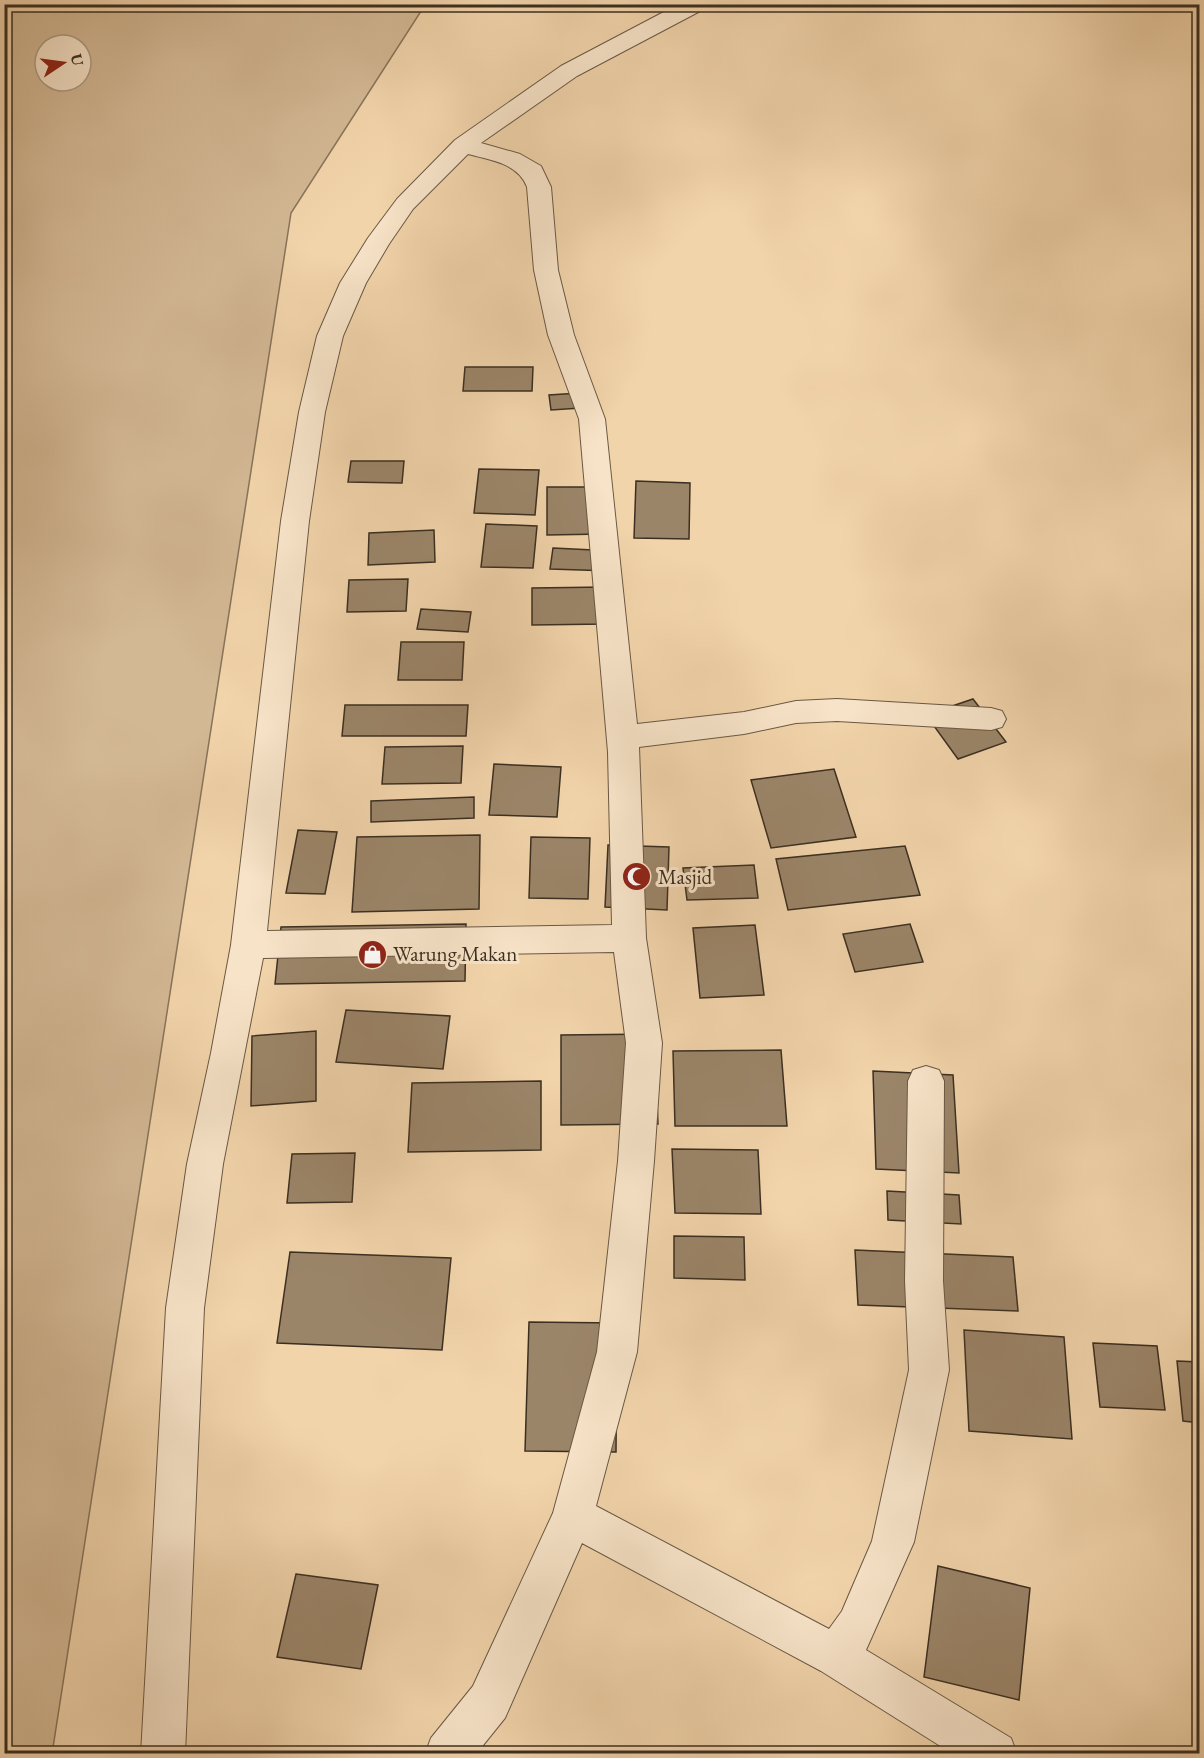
<svg xmlns="http://www.w3.org/2000/svg" width="1204" height="1758" viewBox="0 0 1204 1758" font-family="'EB Garamond',serif">
  <style>
    .green { fill: #d3b894; stroke: #88745a; stroke-width: 1.5; fill-rule: evenodd }
    .building { fill: #9b8569; stroke: #3c2f21; stroke-width: 1.5 }
    .lines { fill: none; stroke-linecap: round; stroke-linejoin: round }
    .minor-casing { stroke: #6a5844; stroke-width: 2 }
    .minor { fill: #f7e3c8; fill-rule: evenodd }
    .labels { text-anchor: middle; stroke-width: 6; stroke-linejoin: round; paint-order: stroke }
    .poi-label { font-size: 21px; fill: #3c2f21; stroke: #f7e3c8; text-anchor: start }
  </style>
  <rect width="100%" height="100%" fill="#f2d4ab"/>
  <filter id="stains"><feTurbulence type="fractalNoise" baseFrequency=".00333" numOctaves="4"/><feColorMatrix values="0 0 0 0 .2 0 0 0 0 .09 0 0 0 0 .02 0 0 0 .5 -.17"/></filter>
  <radialGradient id="worn" r=".72"><stop offset=".6" stop-color="#630" stop-opacity="0"/><stop offset="1" stop-color="#630" stop-opacity=".3"/></radialGradient>
  <path class="green" d="M5,4L425,5L291,213L52,1754L4,1753ZM45,45H81V81H45Z"/>
  <g class="building">
    <polygon points="465,367 533,367 532,391 463,391"/>
    <polygon points="594,392 596,407 551,410 549,395"/>
    <polygon points="351,461 404,461 402,483 348,482"/>
    <polygon points="479,469 539,470 535,515 474,513"/>
    <polygon points="636,481 690,483 689,539 634,538"/>
    <polygon points="547,487 601,487 603,534 547,535"/>
    <polygon points="486,524 537,526 533,568 481,567"/>
    <polygon points="434,530 435,562 368,565 369,533"/>
    <polygon points="553,548 613,551 611,571 550,569"/>
    <polygon points="408,579 406,611 347,612 349,580"/>
    <polygon points="605,587 606,624 532,625 532,588"/>
    <polygon points="421,609 471,612 468,632 417,629"/>
    <polygon points="401,642 464,642 462,680 398,680"/>
    <polygon points="973,699 1006,742 958,759 926,715"/>
    <polygon points="345,705 468,705 466,736 342,736"/>
    <polygon points="463,746 461,783 382,784 385,747"/>
    <polygon points="494,764 561,767 557,817 489,815"/>
    <polygon points="834,769 856,837 771,848 751,780"/>
    <polygon points="474,797 474,818 371,822 371,801"/>
    <polygon points="298,830 337,832 325,894 286,893"/>
    <polygon points="480,835 479,909 352,912 357,837"/>
    <polygon points="531,837 590,838 588,899 529,898"/>
    <polygon points="608,845 669,847 667,910 605,907"/>
    <polygon points="905,846 920,895 788,910 776,859"/>
    <polygon points="754,865 758,898 687,900 683,868"/>
    <polygon points="466,924 465,981 275,984 281,927"/>
    <polygon points="910,924 923,962 855,972 843,934"/>
    <polygon points="755,925 764,995 700,998 693,928"/>
    <polygon points="346,1010 450,1016 443,1069 336,1062"/>
    <polygon points="316,1031 316,1101 251,1106 252,1036"/>
    <polygon points="654,1034 658,1124 561,1125 561,1035"/>
    <polygon points="781,1050 787,1126 675,1126 673,1051"/>
    <polygon points="873,1071 953,1075 959,1173 876,1169"/>
    <polygon points="541,1081 541,1150 408,1152 412,1083"/>
    <polygon points="672,1149 758,1150 761,1214 675,1213"/>
    <polygon points="355,1153 352,1202 287,1203 292,1154"/>
    <polygon points="887,1191 959,1195 961,1224 888,1220"/>
    <polygon points="674,1236 744,1237 745,1280 674,1278"/>
    <polygon points="855,1250 1013,1257 1018,1311 858,1305"/>
    <polygon points="290,1252 451,1258 442,1350 277,1343"/>
    <polygon points="529,1322 617,1323 616,1452 525,1451"/>
    <polygon points="964,1330 1064,1337 1072,1439 969,1431"/>
    <polygon points="1093,1343 1157,1346 1165,1410 1100,1407"/>
    <polygon points="1177,1361 1200,1362 1200,1423 1183,1421"/>
    <polygon points="938,1566 1030,1588 1019,1700 924,1677"/>
    <polygon points="296,1574 378,1585 361,1669 277,1657"/>
  </g>
  <g class="lines">
    <defs>
      <path id="minor" d="M679,4H706L704,9L577,76L481,143L520,154L541,166L551,187L558,270L574,335L605,419L637,724L744,712L796,701L837,699L991,708L1002,711L1006,719L1002,727L991,730L837,721L796,723L744,734L639,747L646,938L662,1043L654,1161L637,1352L596,1506L829,1629L842,1611L872,1541L909,1370L905,1281L908,1081L913,1070L926,1066L939,1070L944,1081L943,1281L949,1370L914,1542L866,1650L1011,1738L1017,1754H953L821,1671L582,1543L505,1718L476,1754H425L431,1738L473,1686L553,1513L597,1352L618,1161L626,1043L614,952L263,958L223,1164L204,1308L185,1754H141L166,1308L187,1164L211,1053L231,945L281,521L299,412L317,336L340,283L368,238L397,199L455,140L561,66ZM468,154C490,160 518,163 527,187L534,270L548,335L579,419L608,752L612,925L267,931L309,521L325,412L343,336L366,283L389,244L413,209Z"/>
    </defs>
    <use href="#minor" class="minor-casing"/>
    <use href="#minor" class="minor"/>
  </g>
  <defs>
    <symbol id="mosque-disc" viewBox="-11 -11 22 22"><circle r="9.5" fill="#8f2418" stroke="#f7e3c8"/><path d="M3.5-4.9A6 6 0 1 0 3.5 4.9A5 5 0 1 1 3.5-4.9Z" fill="#fff"/></symbol>
    <symbol id="shop-disc" viewBox="-11 -11 22 22"><circle r="9.5" fill="#8f2418" stroke="#f7e3c8"/><path d="M-5-2.5h2.3a2.7 3.5 0 0 1 5.4 0H5L5.5 6h-11ZM-1.5-2.5h3a1.5 2.3 0 0 0-3 0Z" fill="#fff"/></symbol>
  </defs>
  <g fill-rule="evenodd">
    <use href="#mosque-disc" x="620" y="860" width="33" height="33"/>
    <use href="#shop-disc" x="356" y="938" width="33" height="33"/>
  </g>
  <g class="labels">
    <g class="poi-label">
      <text x="658" y="884">Masjid</text>
      <text x="393" y="961">Warung Makan</text>
    </g>
  </g>
  <rect width="1204" height="1758" fill="none" stroke="#f2d4ab" stroke-width="24"/>
  <rect x="6" y="6" width="1192" height="1746" fill="none" stroke="#3c2f21" stroke-width="3"/>
  <rect x="12" y="12" width="1180" height="1734" fill="none" stroke="#3c2f21" stroke-width="1.5"/>
  <g transform="translate(63 63) rotate(77)"><circle r="28" fill="#f7e3c8" stroke="#ac9b85" stroke-width="1.5"/>
  <path d="M0-4.5L10 22L0 15L-10 22Z" fill="#8f2418"/>
  <text y="-9" font-size="16" font-weight="bold" text-anchor="middle" fill="#3c2f21">U</text>
  </g>
  <rect width="100%" height="100%" filter="url(#stains)"/>
  <rect width="100%" height="100%" fill="url(#worn)"/>
</svg>
